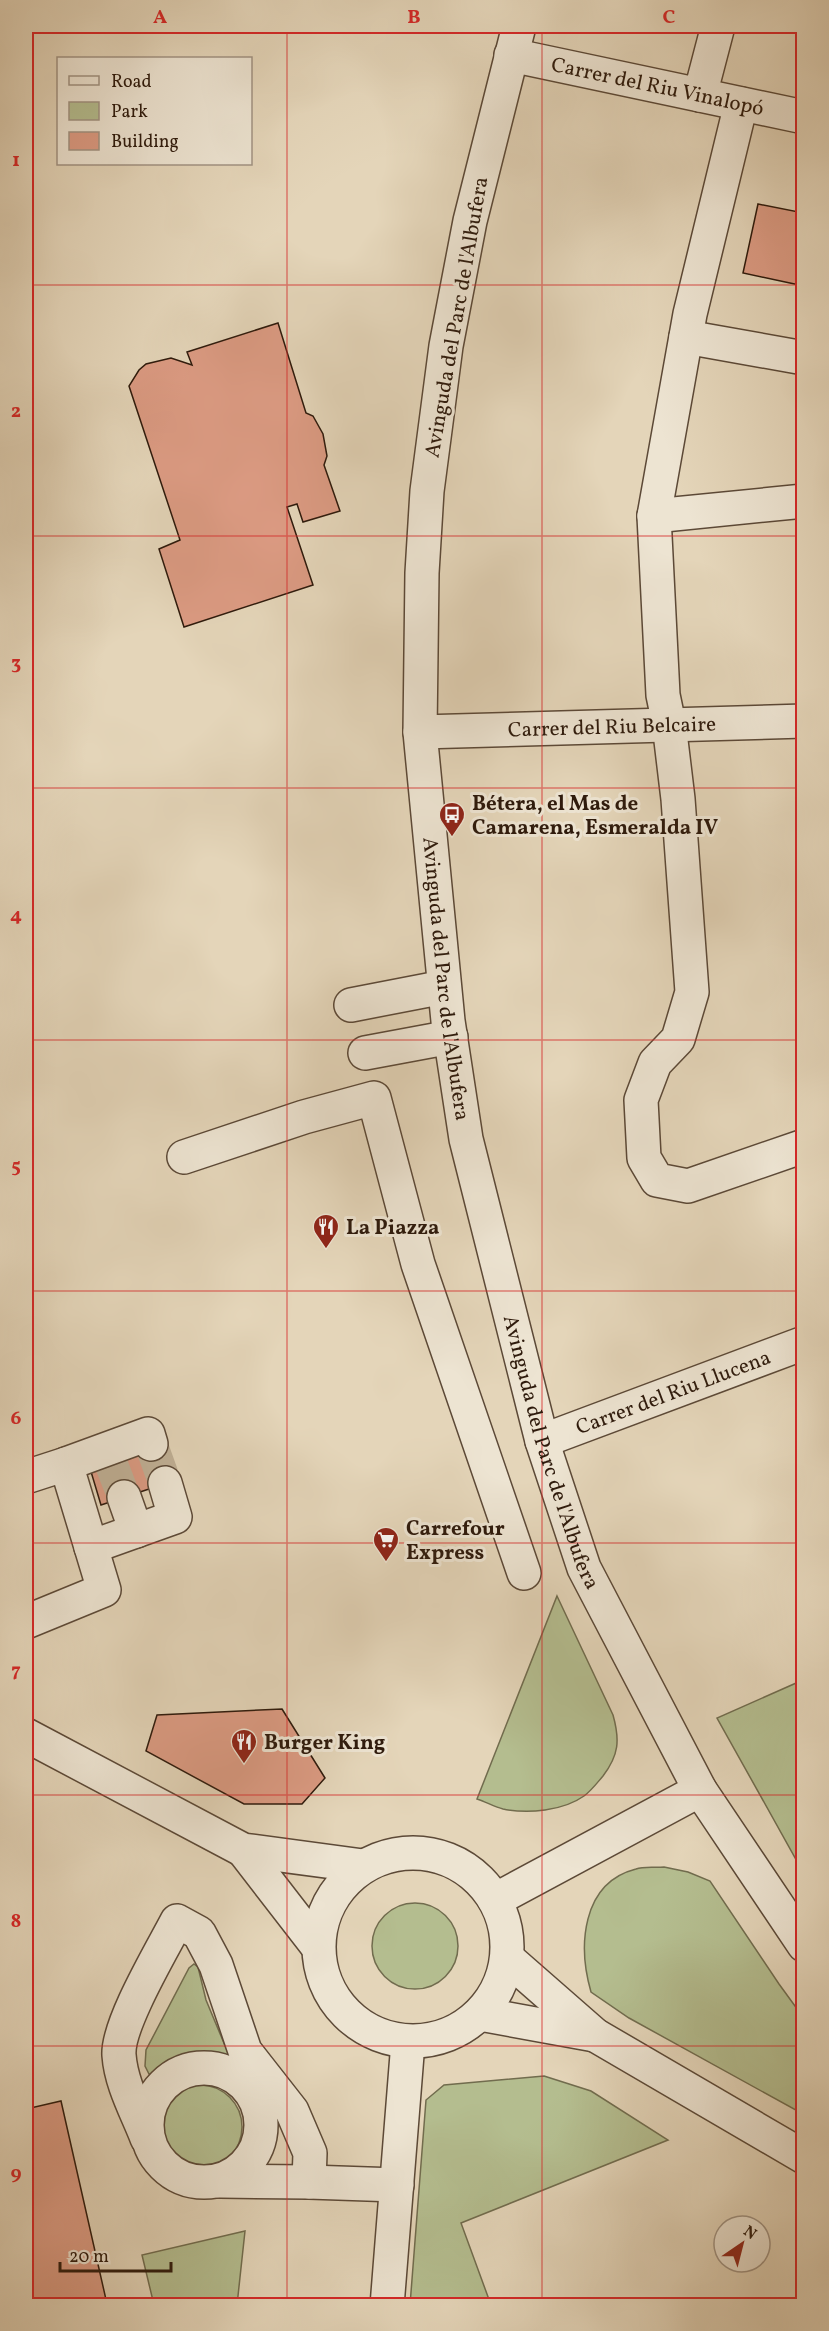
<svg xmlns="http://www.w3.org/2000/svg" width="829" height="2331" viewBox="0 0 829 2331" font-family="Vollkorn,serif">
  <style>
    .green { fill: #b4bd8f; stroke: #716c4e; stroke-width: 1.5 }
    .building { fill: #dc9b83; stroke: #2e1a0c; stroke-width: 1.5 }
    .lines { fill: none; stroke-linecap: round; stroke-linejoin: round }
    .minor-tunnel { stroke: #c0b096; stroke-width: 33; stroke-dasharray: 33 16; stroke-linecap: butt }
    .minor-casing { stroke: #5c4937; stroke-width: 36 }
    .minor { stroke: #ede4d2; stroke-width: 33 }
    .grid { fill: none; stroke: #d62828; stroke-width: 1.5; stroke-opacity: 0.55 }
    .labels { text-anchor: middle; stroke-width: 6; stroke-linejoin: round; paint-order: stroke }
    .street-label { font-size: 21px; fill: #2e1a0c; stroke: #ede4d2 }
    .poi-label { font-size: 21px; font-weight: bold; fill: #2e1a0c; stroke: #ede4d2; text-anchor: start }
    .neatline { fill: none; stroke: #d62828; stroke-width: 2 }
    .grid-label { font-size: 20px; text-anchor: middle; font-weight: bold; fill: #d62828 }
  </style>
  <rect width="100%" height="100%" fill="#e4d5b9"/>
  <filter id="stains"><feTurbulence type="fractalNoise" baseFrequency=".00333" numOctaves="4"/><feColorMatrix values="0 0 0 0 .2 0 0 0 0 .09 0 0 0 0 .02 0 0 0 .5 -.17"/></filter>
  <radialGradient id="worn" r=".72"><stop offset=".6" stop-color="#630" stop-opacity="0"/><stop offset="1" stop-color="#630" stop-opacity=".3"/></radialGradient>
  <g class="green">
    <path d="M557,1596L613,1715C620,1740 619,1755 603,1776C597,1783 591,1791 584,1796C563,1811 528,1814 503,1809C495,1807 486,1802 477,1799Z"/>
    <polygon points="803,1680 803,1872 717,1718"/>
    <path d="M664,1867L688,1872L710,1881L779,1984L803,2017V2114L629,2018L591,1992C578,1947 581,1883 636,1869C644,1866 655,1868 664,1867Z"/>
    <circle cx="415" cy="1946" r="43"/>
    <path d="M194,1964L198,1967L206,2000L231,2060L229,2064C201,2049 178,2056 154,2074H149L145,2066L146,2050L189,1968Z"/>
    <polygon points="544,2076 591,2091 668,2140 461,2223 491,2305 410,2305 426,2100 444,2085"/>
    <circle cx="200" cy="2127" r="42"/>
    <polygon points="245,2231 237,2305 154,2305 142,2255"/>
  </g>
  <g class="building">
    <polygon points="758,204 804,213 804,286 743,273"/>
    <polygon points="278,323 306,413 313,416 323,434 327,456 324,465 340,511 303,522 297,504 287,507 313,585 184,627 159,549 180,540 129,386 139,370 146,364 171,358 192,365 187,352"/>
    <polygon points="165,1439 179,1479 101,1505 89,1465"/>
    <polygon points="282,1709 325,1778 302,1804 244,1804 146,1751 157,1715"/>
    <polygon points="61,2101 107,2304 126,2298 127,2306 26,2306 26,2109"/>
  </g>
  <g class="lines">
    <g class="minor-tunnel">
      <polyline points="151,1444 165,1483"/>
      <polyline points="109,1458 124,1497"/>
    </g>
    <defs>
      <g id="minor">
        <path id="s1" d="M519,26L470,221L446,346L427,491L422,573L420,732L448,1021L466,1139L542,1441L584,1568L700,1790L804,1945"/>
        <path id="s2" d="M511,55L804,117"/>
        <polyline points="700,95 718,26"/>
        <polyline points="741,104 690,314 654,516 663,695 669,724 678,799 692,992 678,1039 655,1063 641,1100 644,1158 657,1180 688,1186 804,1146"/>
        <polyline points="686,337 804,358"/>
        <polyline points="654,516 804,501"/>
        <path id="s3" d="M420,732L804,721"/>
        <polyline points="351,1005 444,987"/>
        <polyline points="365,1053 451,1037"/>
        <polyline points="184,1157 304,1117 374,1098 418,1264 524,1573"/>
        <path id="s4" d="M542,1441L804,1343"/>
        <polyline points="66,1464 148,1434 151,1444"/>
        <polyline points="26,1477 66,1464 104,1590 26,1622"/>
        <polyline points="124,1497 136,1531"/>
        <polyline points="91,1547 175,1517 165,1483"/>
        <polyline points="26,1735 243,1850 363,1866"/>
        <polyline points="243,1850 318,1947"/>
        <circle cx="413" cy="1947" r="94"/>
        <polyline points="495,1900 700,1790"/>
        <polyline points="507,1958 595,2035 804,2157"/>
        <polyline points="480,2014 595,2035"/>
        <circle cx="204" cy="2125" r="57"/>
        <path d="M147,2138C137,2112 121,2084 119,2055C117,2025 162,1950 177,1921L199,1933L216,1965L245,2051L292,2111L310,2153L309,2182L220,2181"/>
        <polyline points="309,2182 397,2185"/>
        <polyline points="387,2306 408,2042"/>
      </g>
    </defs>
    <use href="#minor" class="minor-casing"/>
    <use href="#minor" class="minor"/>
  </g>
  <path class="grid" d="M287,26V2306M542,26V2306M26,285H804M26,536H804M26,788H804M26,1040H804M26,1291H804M26,1543H804M26,1795H804M26,2046H804"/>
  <defs>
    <symbol id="bus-pin" viewBox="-11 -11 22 30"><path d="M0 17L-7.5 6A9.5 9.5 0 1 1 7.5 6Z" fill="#8f2418" stroke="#ede4d2"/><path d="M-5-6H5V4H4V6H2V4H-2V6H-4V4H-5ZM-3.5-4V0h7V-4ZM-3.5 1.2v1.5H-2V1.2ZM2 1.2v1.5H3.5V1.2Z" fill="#fff"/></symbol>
    <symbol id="restaurant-pin" viewBox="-11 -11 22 30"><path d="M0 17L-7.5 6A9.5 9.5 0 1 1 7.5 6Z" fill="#8f2418" stroke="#ede4d2"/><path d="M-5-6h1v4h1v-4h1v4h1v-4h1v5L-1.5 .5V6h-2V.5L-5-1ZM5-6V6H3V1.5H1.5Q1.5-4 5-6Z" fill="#fff"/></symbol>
    <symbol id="supermarket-pin" viewBox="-11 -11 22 30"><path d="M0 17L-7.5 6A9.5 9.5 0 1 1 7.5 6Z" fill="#8f2418" stroke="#ede4d2"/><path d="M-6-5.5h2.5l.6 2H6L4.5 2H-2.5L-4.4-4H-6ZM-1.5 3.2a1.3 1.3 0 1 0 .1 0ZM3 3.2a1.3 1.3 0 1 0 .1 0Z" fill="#fff"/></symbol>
  </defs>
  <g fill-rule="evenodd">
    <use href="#bus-pin" x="437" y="800" width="30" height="40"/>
    <use href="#restaurant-pin" x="311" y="1212" width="30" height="40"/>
    <use href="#supermarket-pin" x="371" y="1525" width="30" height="40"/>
    <use href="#restaurant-pin" x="229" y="1727" width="30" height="40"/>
  </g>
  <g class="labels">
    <g class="street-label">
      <text dy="7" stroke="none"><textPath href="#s2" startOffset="150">Carrer del Riu Vinalopó</textPath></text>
      <text transform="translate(456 317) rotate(-80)" y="7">Avinguda del Parc de l'Albufera</text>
      <text dy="7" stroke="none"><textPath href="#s3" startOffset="192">Carrer del Riu Belcaire</textPath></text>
      <text dy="7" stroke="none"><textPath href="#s1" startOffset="964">Avinguda del Parc de l'Albufera</textPath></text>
      <text dy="7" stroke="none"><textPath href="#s4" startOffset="140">Carrer del Riu Llucena</textPath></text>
      <text dy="7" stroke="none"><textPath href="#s1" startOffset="1450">Avinguda del Parc de l'Albufera</textPath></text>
    </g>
    <g class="poi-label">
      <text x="472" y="810">Bétera, el Mas de<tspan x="472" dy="24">Camarena, Esmeralda IV</tspan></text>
      <text x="346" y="1234">La Piazza</text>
      <text x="406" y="1535">Carrefour<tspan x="406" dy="24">Express</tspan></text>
      <text x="264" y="1749">Burger King</text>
    </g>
  </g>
  <rect width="829" height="2331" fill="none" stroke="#e4d5b9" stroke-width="66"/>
  <rect x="57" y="57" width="195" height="108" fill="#ede4d2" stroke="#a19383" stroke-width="1.5"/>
  <rect x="69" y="76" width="30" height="9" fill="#ede4d2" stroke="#a19383" stroke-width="1.5"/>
  <text x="111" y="87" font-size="18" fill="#2e1a0c">Road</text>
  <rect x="69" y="102" width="30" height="18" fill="#b4bd8f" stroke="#a19383" stroke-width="1.5"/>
  <text x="111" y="117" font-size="18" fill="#2e1a0c">Park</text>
  <rect x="69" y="132" width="30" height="18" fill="#dc9b83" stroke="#a19383" stroke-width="1.5"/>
  <text x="111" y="147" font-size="18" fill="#2e1a0c">Building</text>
  <g transform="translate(742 2244) rotate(35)"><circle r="28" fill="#ede4d2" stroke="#a19383" stroke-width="1.5"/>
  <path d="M0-4.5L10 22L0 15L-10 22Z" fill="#8f2418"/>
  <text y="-9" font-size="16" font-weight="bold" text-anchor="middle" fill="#2e1a0c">N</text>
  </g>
  <path d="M60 2262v9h111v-9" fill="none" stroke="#2e1a0c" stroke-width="3"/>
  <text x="69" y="2262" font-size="18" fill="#2e1a0c" stroke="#ede4d2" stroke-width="4.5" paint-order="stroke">20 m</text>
  <rect x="33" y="33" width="763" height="2265" class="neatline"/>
  <g class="grid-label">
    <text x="160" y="23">A</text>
    <text x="414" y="23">B</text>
    <text x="669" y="23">C</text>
    <text x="16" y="166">1</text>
    <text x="16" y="417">2</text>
    <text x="16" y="669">3</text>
    <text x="16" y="921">4</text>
    <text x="16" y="1172">5</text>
    <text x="16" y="1424">6</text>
    <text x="16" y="1676">7</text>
    <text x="16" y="1927">8</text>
    <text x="16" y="2179">9</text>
  </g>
  <rect width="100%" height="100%" filter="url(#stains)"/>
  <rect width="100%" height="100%" fill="url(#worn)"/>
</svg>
